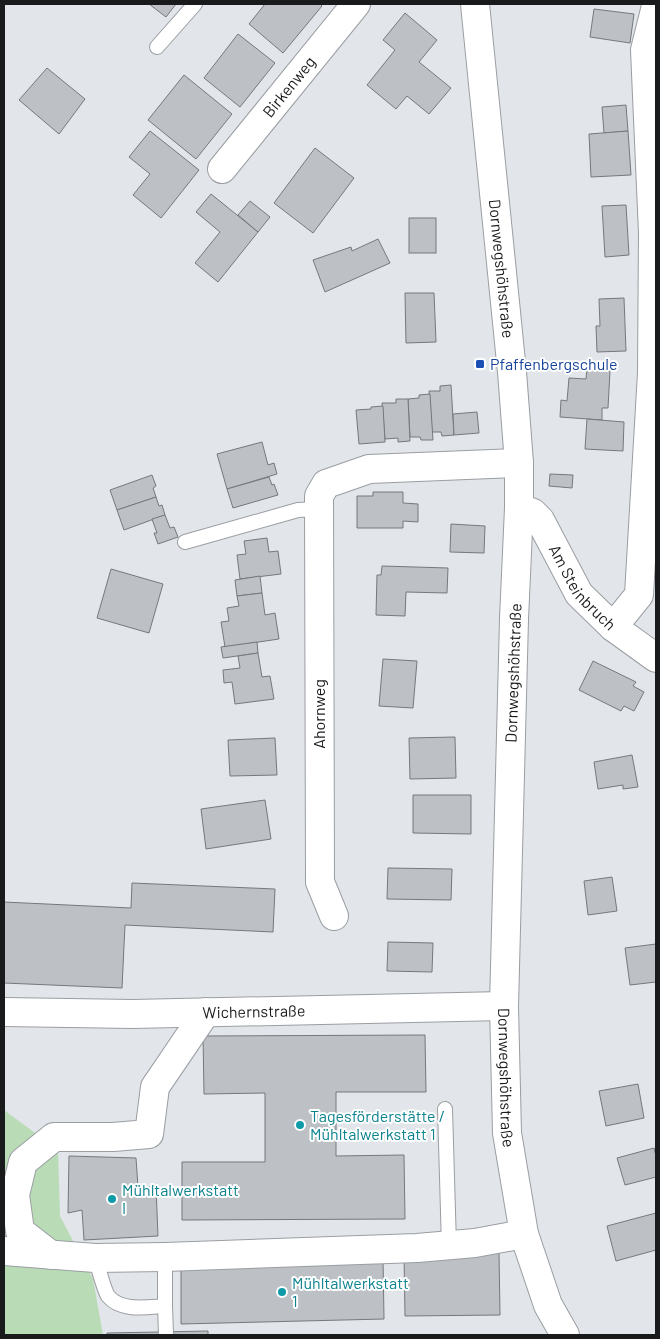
<svg xmlns="http://www.w3.org/2000/svg" width="660" height="1339" viewBox="0 0 660 1339" font-family="Barlow,sans-serif">
  <style>
    .green { fill: #b9dcb7 }
    .building { fill: #bdc1c5; stroke: #75787c }
    .lines { fill: none; stroke-linecap: round; stroke-linejoin: round }
    .lane-casing { stroke: #9a9ea2; stroke-width: 16 }
    .street-casing { stroke: #9a9ea2; stroke-width: 30 }
    .secondary-casing { stroke: #9a9ea2; stroke-width: 30 }
    .lane { stroke: #fff; stroke-width: 14 }
    .street { stroke: #fff; stroke-width: 28 }
    .secondary { stroke: #fff; stroke-width: 28 }
    .transit-dot { fill: #1a4fb4; stroke: #fff; stroke-width: 2 }
    .culture-dot { fill: #0f9aa8; stroke: #fff; stroke-width: 2 }
    .labels { text-anchor: middle; stroke-width: 4; stroke-linejoin: round; paint-order: stroke }
    .street-label { font-size: 16px; fill: #191a1c; stroke: #fff }
    .transit-label { font-size: 16px; fill: #164399; stroke: #fff; text-anchor: start }
    .culture-label { font-size: 16px; fill: #0d838f; stroke: #fff; text-anchor: start }
  </style>
  <rect width="100%" height="100%" fill="#e2e5ea"/>
  <polygon class="green" points="4,1110 58,1150 60,1216 93,1279 103,1335 4,1335"/>
  <g class="building">
    <polygon points="149,4 176,4 166,17"/>
    <polygon points="265,4 320,4 322,6 283,53 249,24"/>
    <polygon points="594,9 634,14 630,43 590,37"/>
    <polygon points="405,13 437,40 419,62 451,88 429,114 407,96 396,109 367,85 395,50 383,40"/>
    <polygon points="238,34 275,63 240,107 204,78"/>
    <polygon points="47,68 85,99 59,134 19,100"/>
    <polygon points="184,75 232,114 196,159 148,120"/>
    <polygon points="626,105 628,131 604,133 602,107"/>
    <polygon points="150,131 199,170 161,218 133,195 150,174 129,157"/>
    <polygon points="628,131 631,175 591,177 589,134"/>
    <polygon points="315,148 354,178 313,233 274,203"/>
    <polygon points="211,194 258,232 218,282 195,263 220,232 196,212"/>
    <polygon points="250,201 270,217 258,232 238,215"/>
    <polygon points="626,205 629,255 605,257 602,206"/>
    <rect x="409" y="218" width="27" height="35"/>
    <polygon points="378,239 390,263 325,292 313,260 351,247 352,251"/>
    <polygon points="405,293 434,293 436,342 406,343"/>
    <polygon points="624,298 626,351 597,352 596,326 600,326 599,299"/>
    <polygon points="587,369 610,371 608,408 602,408 602,420 560,417 561,400 567,401 569,378 586,379"/>
    <polygon points="451,385 454,435 442,436 441,432 432,432 429,391 440,391 440,386"/>
    <polygon points="430,394 433,440 421,440 420,437 410,437 408,399 419,398 419,395"/>
    <polygon points="396,399 408,399 410,441 398,442 398,438 385,439 382,403 396,403"/>
    <polygon points="383,406 385,442 359,444 356,410 371,409 371,407"/>
    <polygon points="477,412 479,433 454,435 453,414"/>
    <polygon points="587,419 624,422 623,451 585,449"/>
    <polygon points="262,442 268,465 274,463 277,474 227,489 217,454"/>
    <polygon points="550,474 573,475 572,488 549,486"/>
    <polygon points="152,475 156,486 153,488 156,497 117,510 110,490"/>
    <polygon points="269,477 272,485 274,484 278,495 233,508 227,489"/>
    <polygon points="373,492 403,492 403,503 418,504 418,522 403,521 403,528 357,528 357,496 373,496"/>
    <polygon points="156,497 159,506 162,505 165,515 124,530 117,510"/>
    <polygon points="165,515 170,528 174,527 178,537 158,544 154,533 157,533 152,519"/>
    <polygon points="451,524 485,526 484,553 450,552"/>
    <polygon points="267,538 269,552 278,551 281,574 240,579 237,555 246,554 244,541"/>
    <polygon points="382,566 448,568 447,593 406,592 405,616 376,615 377,575 381,575"/>
    <polygon points="111,569 163,584 149,633 97,618"/>
    <polygon points="260,576 262,593 237,596 235,580"/>
    <polygon points="262,593 265,615 275,613 279,639 225,647 221,622 229,621 227,608 239,606 237,596"/>
    <polygon points="257,642 258,653 223,658 221,647"/>
    <polygon points="258,653 262,677 270,676 274,699 235,704 232,682 224,683 223,670 240,668 238,656"/>
    <polygon points="383,659 417,661 413,708 379,706"/>
    <polygon points="593,661 636,682 633,686 644,692 634,711 624,706 621,711 579,690"/>
    <polygon points="455,737 456,778 410,779 409,738"/>
    <polygon points="275,738 277,775 230,776 228,740"/>
    <polygon points="632,755 638,787 623,789 623,785 598,789 594,762"/>
    <polygon points="413,795 471,795 471,834 413,833"/>
    <polygon points="265,800 271,839 206,849 201,809"/>
    <polygon points="388,868 452,869 451,900 387,899"/>
    <polygon points="612,877 617,911 588,915 584,881"/>
    <polygon points="132,883 275,889 273,932 125,925 122,988 4,983 4,902 131,908"/>
    <polygon points="388,942 433,943 432,972 387,971"/>
    <polygon points="656,944 656,982 630,985 625,948"/>
    <polygon points="425,1035 426,1092 336,1092 336,1156 404,1155 405,1219 182,1220 182,1162 265,1162 265,1093 204,1094 203,1036"/>
    <polygon points="638,1084 644,1118 606,1126 599,1091"/>
    <polygon points="654,1148 656,1156 656,1177 625,1185 617,1158"/>
    <polygon points="69,1156 136,1158 138,1187 156,1187 158,1236 84,1240 82,1210 68,1213"/>
    <polygon points="656,1213 656,1250 616,1261 607,1226"/>
    <polygon points="499,1252 500,1315 405,1316 404,1253"/>
    <polygon points="383,1258 384,1319 181,1324 181,1264"/>
    <polygon points="208,1331 208,1335 107,1335 107,1333"/>
  </g>
  <g class="lines">
    <defs>
      <g id="lane">
        <polyline points="157,47 195,4"/>
        <polyline points="185,542 298,510 319,509"/>
        <polyline points="445,1109 449,1246"/>
        <path d="M95,1258C98,1266 104,1290 108,1296C121,1312 147,1307 165,1306V1257"/>
        <polyline points="165,1306 166,1335"/>
      </g>
      <g id="street">
        <path id="s1" d="M222,169L356,4"/>
        <path id="s2" d="M519,508L533,513L540,520L579,594L613,627L656,658"/>
        <polyline points="613,627 639,595 652,373 653,233 645,50 656,6"/>
        <polyline points="334,916 320,882 319,496 326,484 369,469 519,463"/>
        <path id="s3" d="M4,1012L133,1014L504,1006"/>
        <polyline points="4,1251 95,1258 165,1257 417,1248 475,1243 524,1234"/>
        <polyline points="51,1255 20,1231 15,1195 23,1162 54,1137 113,1137 149,1134 155,1087 206,1012"/>
      </g>
      <g id="secondary">
        <path id="s4" d="M475,4L512,372L519,463V508L514,619L504,1006L507,1133L524,1234L548,1305L565,1335"/>
      </g>
    </defs>
    <use href="#lane" class="lane-casing"/>
    <use href="#street" class="street-casing"/>
    <use href="#secondary" class="secondary-casing"/>
    <use href="#lane" class="lane"/>
    <use href="#street" class="street"/>
    <use href="#secondary" class="secondary"/>
  </g>
  <rect class="transit-dot" x="475" y="359" width="10" height="10" rx="2.5"/>
  <g class="culture-dot">
    <circle cx="300" cy="1125" r="5"/>
    <circle cx="112" cy="1199" r="5"/>
    <circle cx="282" cy="1292" r="5"/>
  </g>
  <g class="labels">
    <g class="street-label">
      <text dy="6" stroke="none"><textPath href="#s1" startOffset="106">Birkenweg</textPath></text>
      <text dy="6" stroke="none"><textPath href="#s4" startOffset="266">Dornwegshöhstraße</textPath></text>
      <text dy="6" stroke="none"><textPath href="#s2" startOffset="105">Am Steinbruch</textPath></text>
      <text transform="translate(513 673) rotate(-88)" y="6">Dornwegshöhstraße</text>
      <text transform="translate(319 714) rotate(-90)" y="6">Ahornweg</text>
      <text dy="6" stroke="none"><textPath href="#s3" startOffset="250">Wichernstraße</textPath></text>
      <text dy="6" stroke="none"><textPath href="#s4" startOffset="1076">Dornwegshöhstraße</textPath></text>
    </g>
    <g class="transit-label">
      <text x="490" y="370">Pfaffenbergschule</text>
    </g>
    <g class="culture-label">
      <text x="310" y="1122">Tagesförderstätte /<tspan x="310" dy="18">Mühltalwerkstatt 1</tspan></text>
      <text x="122" y="1196">Mühltalwerkstatt<tspan x="122" dy="18">I</tspan></text>
      <text x="292" y="1289">Mühltalwerkstatt<tspan x="292" dy="18">1</tspan></text>
    </g>
  </g>
  <rect width="660" height="1339" fill="none" stroke="#191a1c" stroke-width="10"/>
</svg>
